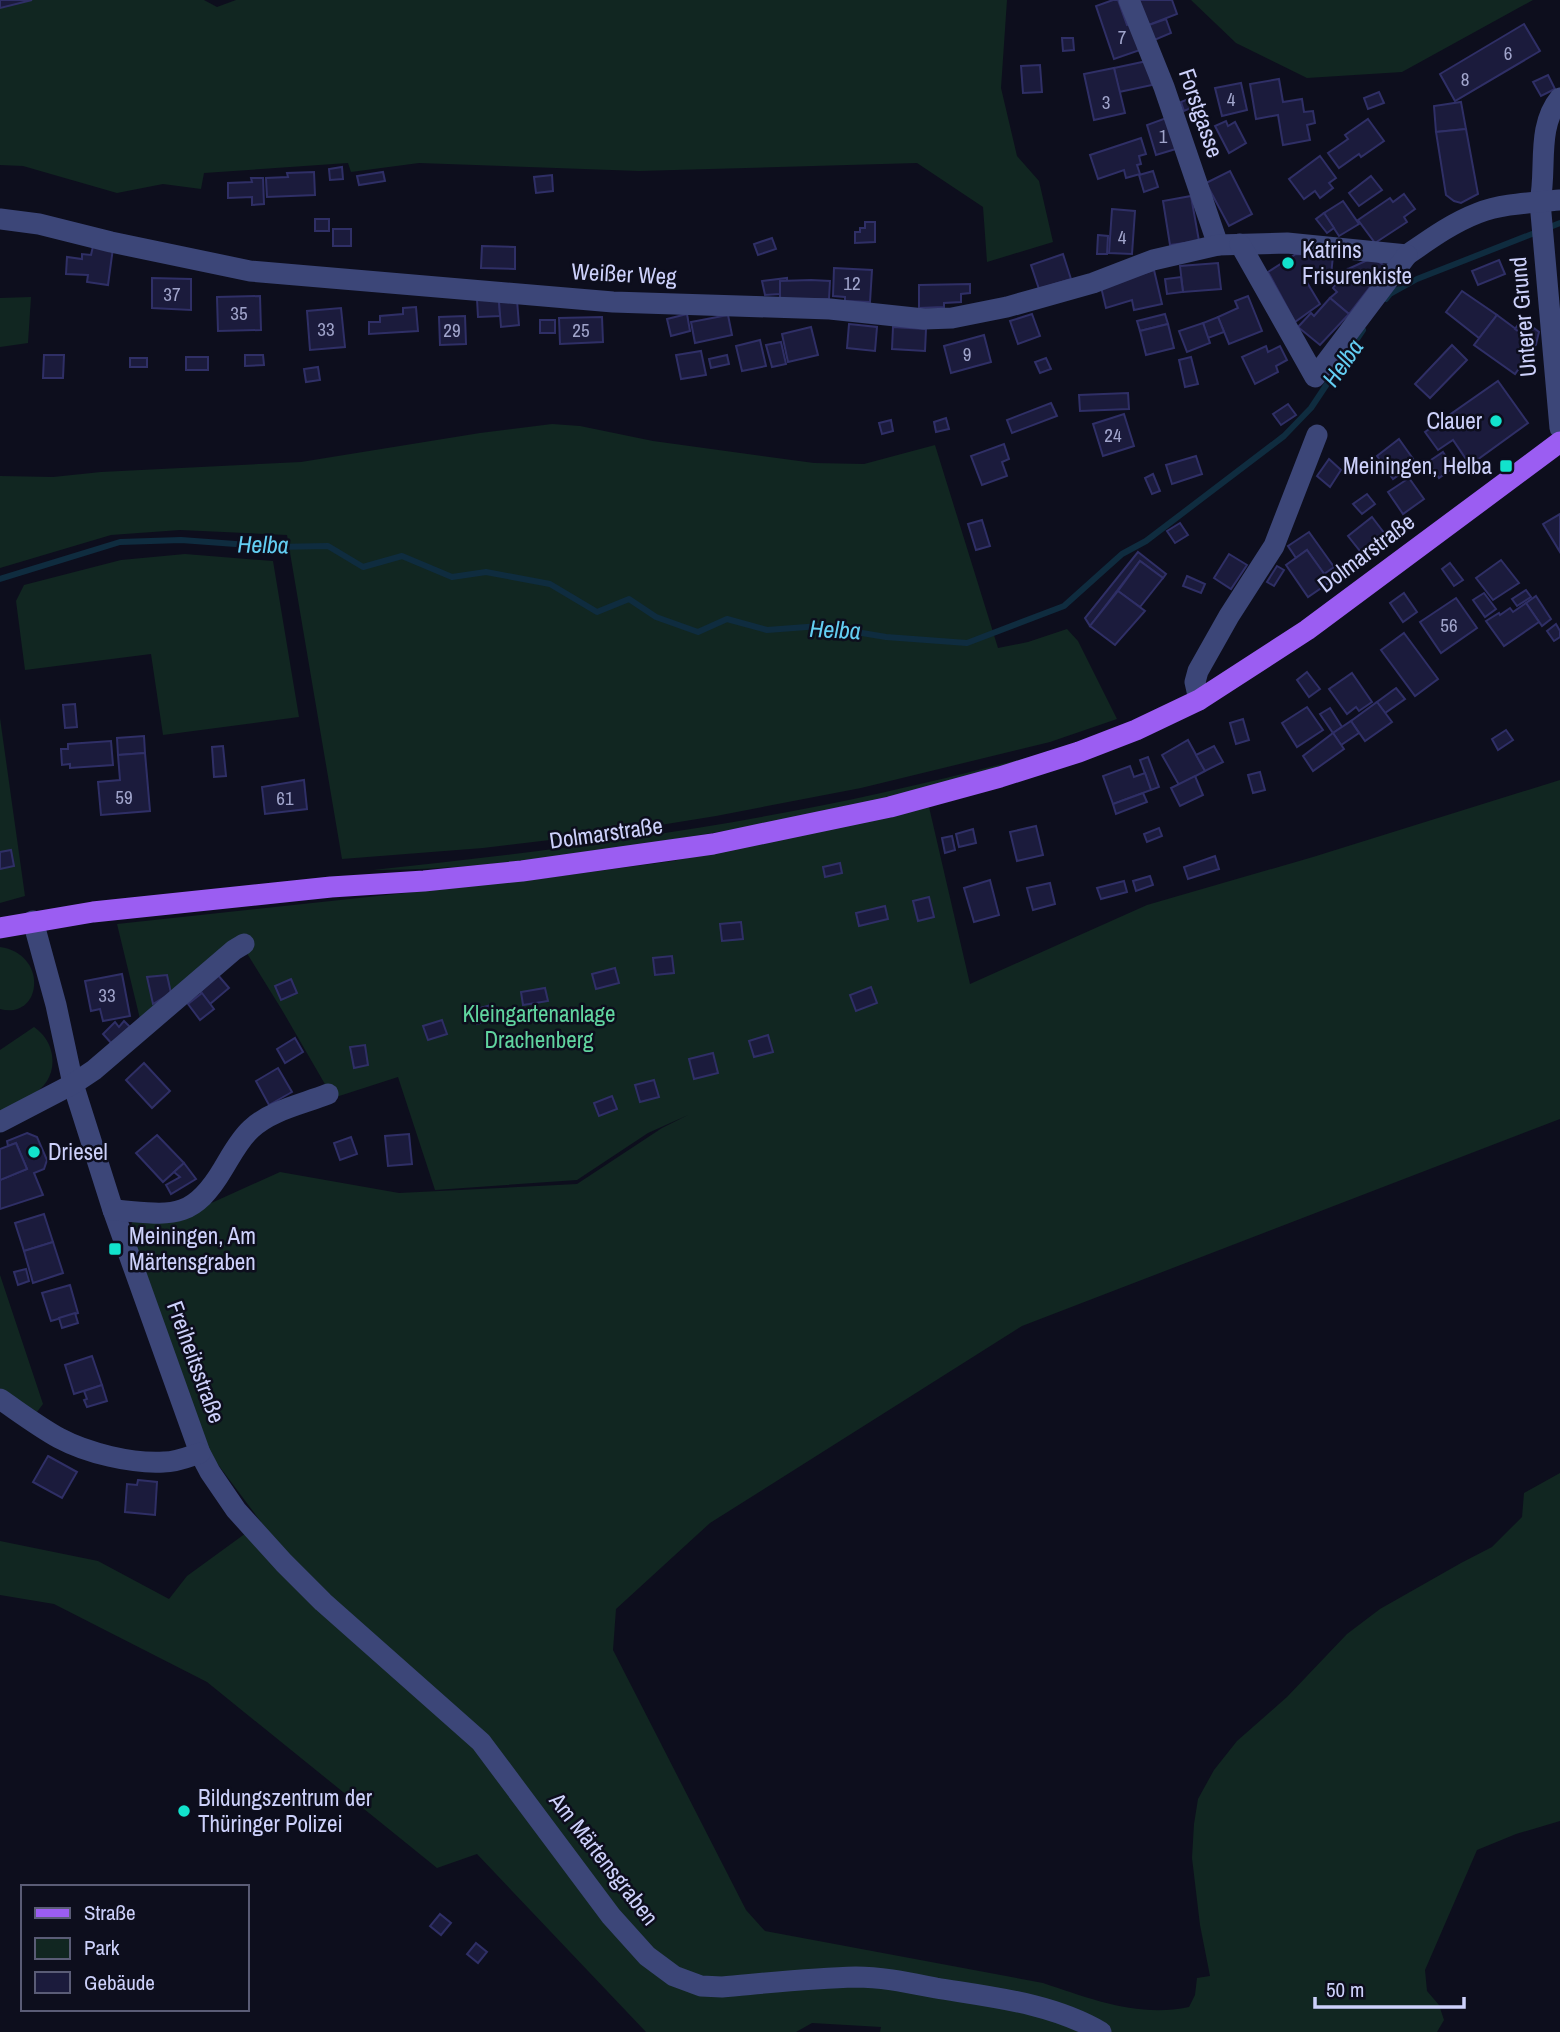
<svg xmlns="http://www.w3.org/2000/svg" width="1560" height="2032" viewBox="0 0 1560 2032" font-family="'Archivo Narrow',sans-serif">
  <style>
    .green { fill: #112621 }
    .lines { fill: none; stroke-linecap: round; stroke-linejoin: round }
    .stream { stroke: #0f2c3f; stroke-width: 6 }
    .building { fill: #1b1b3c; stroke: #2f2f66; stroke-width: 2 }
    .minor { stroke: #3c4678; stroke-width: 21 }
    .major { stroke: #9b5df2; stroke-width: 21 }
    .poi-dot { fill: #12e2cc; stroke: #0d0e1d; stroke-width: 2.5 }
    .labels { text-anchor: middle; stroke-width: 5; stroke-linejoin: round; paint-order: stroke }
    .number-label { font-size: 19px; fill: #a0a4cb }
    .street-label { font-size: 23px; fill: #cdd1fb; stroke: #0d0e1d }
    .poi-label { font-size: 23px; fill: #cdd1fb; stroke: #0d0e1d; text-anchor: start }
    .park-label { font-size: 23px; fill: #60d49f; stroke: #0d0e1d }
    .water-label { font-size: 24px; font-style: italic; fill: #63cef3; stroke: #0d0e1d }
  </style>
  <rect width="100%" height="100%" fill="#0d0e1d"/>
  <g class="green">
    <polygon points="0,0 204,0 217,7 236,0 1007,0 1001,88 1017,156 1039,181 1053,242 987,262 983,207 917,163 639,171 419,163 351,172 348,163 204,173 201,189 163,184 117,193 23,166 0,165"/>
    <polygon points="1191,0 1533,0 1402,72 1307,78 1236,43"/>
    <polygon points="31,297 28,343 0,347 0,298"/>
    <polygon points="552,424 580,426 653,441 814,463 864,464 935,445 998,648 1028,642 1067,629 1078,641 1117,719 1050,742 861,788 716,816 617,832 483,848 342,859 287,535 180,530 111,535 0,568 0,476 53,477 101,472 301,462 480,433"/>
    <polygon points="185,554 273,561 299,717 163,735 151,654 25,670 16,601 24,585 121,560"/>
    <polygon points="0,718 25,896 0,903"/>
    <path d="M1041,754C919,797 791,820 663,841C565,856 472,870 373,870C543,852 714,830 881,793C935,781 988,768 1041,754Z"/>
    <path d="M1560,780V1119L1022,1326L710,1523L616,1609L613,1650L746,1910L765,1931L1043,1983C1091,1999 1139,2018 1189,2007L1195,1995L1197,1978L1210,1976L1200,1925L1192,1858L1194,1824L1198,1799L1214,1770L1237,1741L1287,1697L1347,1634L1380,1609L1461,1563L1492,1547L1522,1517L1524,1493L1560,1473V1821L1516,1834L1477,1850L1425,1970L1427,1991L1439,2005L1444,2020L1437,2032H880L881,2027L812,2023L796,2032H646L477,1854L437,1868L207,1682L54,1604L0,1595V1541L98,1561L169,1599L187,1576L261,1522L210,1454L128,1234L133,1220L176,1219L280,1172L399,1193L577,1184L662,1128L688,1115L648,1133L577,1180L435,1190L398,1077L333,1098L282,1010L240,942L141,1023L117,924L546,878L673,861L929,807L970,984L1147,905L1313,857Z"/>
    <path d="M0,947C49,954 42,1020 0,1009Z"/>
    <path d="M34,1027C44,1034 50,1043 52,1055C57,1089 24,1100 0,1114V1050Z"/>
    <polygon points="0,1275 43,1404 37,1412 0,1388"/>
  </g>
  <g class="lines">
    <g class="stream">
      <polyline points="1386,299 1390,294 1417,279 1560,223"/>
      <polyline points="0,579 120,542 181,540 275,547 328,546 363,567 402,556 452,577 486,572 550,584 597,612 629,599 656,617 698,632 727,619 767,630 820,626 886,637 967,643 1064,606 1122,554 1146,541 1284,436 1311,408 1363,330"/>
    </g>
  </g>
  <g class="building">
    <polygon points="0,0 32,0 0,8"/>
    <polygon points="1113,0 1118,0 1127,25 1133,23 1143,49 1114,59 1096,6"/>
    <polygon points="1136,0 1172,0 1177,14 1146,26"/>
    <polygon points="1166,19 1171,33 1152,41 1146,26"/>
    <polygon points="1524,24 1540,51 1455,101 1440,74"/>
    <polygon points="1062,38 1073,38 1074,50 1063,51"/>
    <polygon points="1147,61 1152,85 1119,92 1114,68"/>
    <polygon points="1040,65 1042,92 1023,93 1021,66"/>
    <polygon points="1114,68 1125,113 1094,120 1084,74"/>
    <polygon points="1548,75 1555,89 1541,96 1533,82"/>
    <polygon points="1279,79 1283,102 1302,99 1304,112 1313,111 1315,123 1307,125 1310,140 1283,145 1278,115 1256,119 1250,84"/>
    <polygon points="1241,83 1247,110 1222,116 1215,88"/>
    <polygon points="1379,92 1384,103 1368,109 1364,98"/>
    <polygon points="1195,96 1198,105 1184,111 1181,102"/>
    <polygon points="1461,102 1466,129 1436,132 1434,106"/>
    <polygon points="1169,117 1179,148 1156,155 1147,125"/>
    <polygon points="1368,119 1384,141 1361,157 1359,154 1339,168 1328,153 1348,139 1345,135"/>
    <polygon points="1226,121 1228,126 1235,122 1246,143 1229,153 1215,126"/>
    <polygon points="1466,129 1478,194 1461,203 1454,201 1446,195 1436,132"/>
    <polygon points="1141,138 1146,154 1139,156 1141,164 1137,165 1140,174 1126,178 1124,170 1098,179 1090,155"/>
    <polygon points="1320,156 1336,178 1329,183 1333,188 1320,198 1315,191 1304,199 1289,179"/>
    <polygon points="342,167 343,179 330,180 329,169"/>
    <polygon points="1153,171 1158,187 1144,192 1139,175"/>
    <polygon points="1230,171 1252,214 1229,226 1206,183"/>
    <polygon points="314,172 315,195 267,197 266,178 288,177 287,173"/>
    <polygon points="383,172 385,181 359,185 357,176"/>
    <polygon points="552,175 553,191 536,193 534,177"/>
    <polygon points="1371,176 1382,190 1359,206 1349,193"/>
    <polygon points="251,178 263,178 264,204 252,205 252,197 228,198 228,183 252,182"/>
    <polygon points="1404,194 1415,209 1404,217 1407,222 1375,243 1358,220 1390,198 1393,202"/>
    <polygon points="1191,196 1199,241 1170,245 1163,201"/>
    <polygon points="1343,201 1359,224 1339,236 1324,213"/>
    <polygon points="1112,209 1135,211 1132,254 1109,253"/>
    <polygon points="1324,213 1334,228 1327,233 1316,219"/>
    <rect x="315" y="219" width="14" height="12"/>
    <polygon points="865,222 875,222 875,242 855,243 855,232 860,232 860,228 865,228"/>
    <rect x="333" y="229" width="18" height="17"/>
    <polygon points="1098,235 1108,236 1107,254 1097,254"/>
    <polygon points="772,238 776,249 758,255 754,244"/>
    <polygon points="94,242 113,248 108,285 87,282 88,275 66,274 67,257 82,259 82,254 91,255"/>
    <polygon points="482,246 515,247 515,269 481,268"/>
    <polygon points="1063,254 1071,279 1039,289 1031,265"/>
    <polygon points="1296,254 1333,256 1331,275 1312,275 1305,279 1320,304 1295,322 1268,272"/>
    <polygon points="1372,258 1387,267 1370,287 1348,269"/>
    <polygon points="1499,260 1505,274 1478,285 1472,271"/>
    <polygon points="1218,263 1221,289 1183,292 1180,266"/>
    <polygon points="834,268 872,270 870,302 845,301 845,297 833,296"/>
    <polygon points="1348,269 1370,287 1349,314 1330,298 1337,292 1333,288"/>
    <polygon points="1154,270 1162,304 1134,310 1132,300 1106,308 1101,287"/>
    <polygon points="1181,277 1183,292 1167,294 1165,279"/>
    <polygon points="152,278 191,279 191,310 152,308"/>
    <polygon points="787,278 787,281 780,281 780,294 765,295 762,281"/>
    <polygon points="811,280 830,281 829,299 780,299 780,281"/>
    <polygon points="970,284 970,293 961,294 961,302 944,303 944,307 919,308 919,285"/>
    <polygon points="1462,291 1497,315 1479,338 1446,312"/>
    <polygon points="260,296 261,330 218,331 217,297"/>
    <polygon points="1248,296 1262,331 1229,344 1218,317 1238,308 1235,301"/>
    <polygon points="499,298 500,316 478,317 477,299"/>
    <polygon points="1330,298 1349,314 1320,345 1298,327 1311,313 1314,316"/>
    <polygon points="517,300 519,325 501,327 499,302"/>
    <polygon points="416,307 418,331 369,334 369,322 380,322 380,316 403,314 403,308"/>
    <polygon points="341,308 345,347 310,350 307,311"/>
    <polygon points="687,314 690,331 671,336 667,319"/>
    <polygon points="1032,314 1040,336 1018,344 1010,321"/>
    <polygon points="1165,314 1168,324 1140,331 1137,321"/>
    <polygon points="728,315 732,335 695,343 691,322"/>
    <polygon points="1497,315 1536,344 1515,374 1474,345"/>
    <polygon points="465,316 466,344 440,345 439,317"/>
    <polygon points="602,317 603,342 560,344 559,318"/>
    <polygon points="1218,317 1224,332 1208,338 1203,323"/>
    <polygon points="1522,319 1539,332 1536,344 1515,329"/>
    <rect x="540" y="320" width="15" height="13"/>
    <polygon points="1203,323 1210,343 1187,352 1179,331"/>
    <polygon points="849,324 877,327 875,351 847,348"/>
    <polygon points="1168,324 1174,348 1146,355 1140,331"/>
    <polygon points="811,327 818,355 788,362 782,334"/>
    <polygon points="893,327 926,329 925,351 892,349"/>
    <polygon points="984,335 991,362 951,373 944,346"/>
    <polygon points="760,340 766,366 742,371 736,346"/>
    <polygon points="781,342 786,364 772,367 766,345"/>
    <polygon points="1452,345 1467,360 1430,398 1415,384"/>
    <polygon points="1266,346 1268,352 1280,346 1287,360 1276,366 1278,372 1255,384 1242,357"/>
    <polygon points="701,351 706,375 681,379 676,355"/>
    <polygon points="44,355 64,355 63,378 43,378"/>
    <polygon points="245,355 263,355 264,365 245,366"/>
    <polygon points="727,355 729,364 711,368 709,359"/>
    <rect x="186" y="357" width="22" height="13"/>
    <polygon points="1191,357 1198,384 1185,387 1179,360"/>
    <rect x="130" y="358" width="17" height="9"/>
    <polygon points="1046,358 1051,369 1040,373 1035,362"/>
    <polygon points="318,367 320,380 306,382 304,369"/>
    <polygon points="1498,381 1528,423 1470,465 1453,440 1438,450 1425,432"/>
    <polygon points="1128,393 1129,409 1080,411 1079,395"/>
    <polygon points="1051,403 1057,416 1012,433 1007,420"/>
    <polygon points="1288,404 1296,415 1281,425 1273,414"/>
    <polygon points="1124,414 1134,446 1103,456 1093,424"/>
    <polygon points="946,418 949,429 936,432 934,422"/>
    <polygon points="891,420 893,431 882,434 879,423"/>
    <polygon points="1399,439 1416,463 1393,479 1377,456"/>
    <polygon points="1004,444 1009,459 1002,462 1007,476 982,485 971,456"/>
    <polygon points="1443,452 1453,468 1439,478 1428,462"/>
    <polygon points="1196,456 1202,474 1172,484 1166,465"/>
    <polygon points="1329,459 1341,470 1330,487 1317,476"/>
    <polygon points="1153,474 1160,491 1152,494 1145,478"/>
    <polygon points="1409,478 1424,499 1403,514 1388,492"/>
    <polygon points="1367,494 1375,504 1362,514 1353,504"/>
    <polygon points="1560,514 1560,552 1543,524"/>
    <polygon points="1372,517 1388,538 1364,556 1348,536"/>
    <polygon points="982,520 990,546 976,550 968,524"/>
    <polygon points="1180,523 1188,535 1175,543 1167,531"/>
    <polygon points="1309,532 1334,567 1324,574 1307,550 1296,558 1288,546"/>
    <polygon points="1307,550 1330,582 1308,597 1286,565"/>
    <polygon points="1138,552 1166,574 1163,578 1140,561 1090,626 1085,618"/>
    <polygon points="1229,554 1247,565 1231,589 1214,578"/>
    <polygon points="1501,560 1519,583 1493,600 1476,578"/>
    <polygon points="1140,561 1163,578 1140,607 1118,591"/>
    <polygon points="1450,563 1463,580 1454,586 1442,569"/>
    <polygon points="1277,566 1284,570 1274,586 1267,582"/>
    <polygon points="1187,576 1205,584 1201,593 1183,586"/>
    <polygon points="1526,590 1531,597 1517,606 1512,599"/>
    <polygon points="1118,591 1145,611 1115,645 1090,626"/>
    <polygon points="1404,593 1417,612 1403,622 1390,603"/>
    <polygon points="1484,593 1496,609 1485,617 1473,600"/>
    <polygon points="1536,596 1551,619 1542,626 1526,603"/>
    <polygon points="1456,598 1477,628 1441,653 1420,622"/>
    <polygon points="1526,603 1539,622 1504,646 1486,621 1499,613 1500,615 1510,608 1513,612"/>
    <polygon points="1556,624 1560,631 1560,637 1554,641 1547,631"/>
    <polygon points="1404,633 1438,679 1415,696 1381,650"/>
    <polygon points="1307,672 1320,689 1309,697 1297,680"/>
    <polygon points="1352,673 1372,702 1359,711 1356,707 1347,714 1329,689"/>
    <polygon points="1396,688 1405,699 1385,713 1377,702"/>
    <polygon points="1377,702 1392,722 1365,741 1351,721"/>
    <polygon points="75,704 77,727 65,728 63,705"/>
    <polygon points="1307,707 1323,730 1297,747 1282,723"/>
    <polygon points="1330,708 1342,727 1333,733 1320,714"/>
    <polygon points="1243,719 1249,740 1236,744 1230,723"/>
    <polygon points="1351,721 1359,733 1341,745 1333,733"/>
    <polygon points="1506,730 1513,740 1498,750 1492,739"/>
    <polygon points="1333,733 1344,749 1313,771 1303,756"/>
    <polygon points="144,736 145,753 118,755 117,738"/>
    <polygon points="1188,740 1205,771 1179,785 1162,755"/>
    <polygon points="111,741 113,765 70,768 70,764 62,765 61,749 68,749 68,744"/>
    <polygon points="223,746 226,776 214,777 212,747"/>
    <polygon points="1214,746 1223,762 1205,771 1196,755"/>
    <polygon points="145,753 150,811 101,815 98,782 120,780 118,755"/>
    <polygon points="1148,757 1159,787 1151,790 1140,760"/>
    <polygon points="1130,766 1134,777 1145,773 1151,790 1113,804 1103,776"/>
    <polygon points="1260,772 1265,790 1253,793 1248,775"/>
    <polygon points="1195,776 1203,795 1180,806 1171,788"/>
    <polygon points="304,780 307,809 265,814 262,787"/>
    <polygon points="1143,793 1147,802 1116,814 1113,804"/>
    <polygon points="1036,826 1043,855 1017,861 1010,832"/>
    <polygon points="1159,828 1162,836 1147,842 1144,834"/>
    <polygon points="973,829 976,843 959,847 956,834"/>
    <polygon points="952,836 955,850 945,853 942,838"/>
    <polygon points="11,850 14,866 0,869 0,852"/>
    <polygon points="1215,856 1219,869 1188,879 1184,867"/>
    <polygon points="840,863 842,873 825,877 823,867"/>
    <polygon points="1150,876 1153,885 1136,891 1133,881"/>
    <polygon points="990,880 999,915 974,922 964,888"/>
    <polygon points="1124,881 1127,892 1101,899 1097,888"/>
    <polygon points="1050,883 1055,904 1033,910 1027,888"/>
    <polygon points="929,897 934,917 918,921 913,901"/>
    <polygon points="885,906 888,919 859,926 856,913"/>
    <polygon points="741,922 743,939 722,941 720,924"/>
    <polygon points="672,956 674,973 655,975 653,958"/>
    <polygon points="615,968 619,983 596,989 592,974"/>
    <polygon points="122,974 130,1016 103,1021 100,1009 91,1011 85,981"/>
    <polygon points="217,974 229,988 210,1004 200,992"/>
    <polygon points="167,975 171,993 153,1004 147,977"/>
    <polygon points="291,979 297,993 281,1000 275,986"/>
    <polygon points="871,987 877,1003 856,1011 850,995"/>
    <polygon points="545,988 548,1001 523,1005 521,992"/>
    <polygon points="202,993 214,1009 200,1020 188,1004"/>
    <polygon points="491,1005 495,1018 477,1024 473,1010"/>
    <polygon points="442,1020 447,1034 428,1040 423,1026"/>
    <polygon points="124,1021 130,1027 112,1044 103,1034 115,1022 119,1027"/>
    <polygon points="768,1035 773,1052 754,1057 749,1041"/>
    <polygon points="295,1038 303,1052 285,1063 277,1049"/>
    <polygon points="365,1045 368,1065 354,1068 350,1047"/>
    <polygon points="713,1053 718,1073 694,1079 689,1059"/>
    <polygon points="144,1063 170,1091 152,1108 126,1080"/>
    <polygon points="278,1068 292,1092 269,1105 256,1081"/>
    <polygon points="654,1080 659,1097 640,1102 635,1085"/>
    <polygon points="612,1096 617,1109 599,1116 594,1103"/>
    <polygon points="27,1133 37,1137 47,1160 44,1169 34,1173 43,1195 0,1209 0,1180 27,1169 16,1143 8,1146 7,1141"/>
    <polygon points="409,1134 412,1164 388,1166 385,1136"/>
    <polygon points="157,1135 184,1163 163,1182 136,1153"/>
    <polygon points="351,1137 357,1154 340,1160 334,1143"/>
    <polygon points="16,1143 27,1169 0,1180 0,1149"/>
    <polygon points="184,1163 196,1179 171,1194 166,1185 180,1177 174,1172"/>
    <polygon points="44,1214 53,1242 24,1251 15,1223"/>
    <polygon points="53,1242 63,1273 33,1283 24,1251"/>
    <polygon points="26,1269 29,1281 18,1285 14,1272"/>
    <polygon points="70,1285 78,1313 51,1321 42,1293"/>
    <polygon points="75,1313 78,1323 62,1328 59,1318"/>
    <polygon points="92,1356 102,1385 74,1394 65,1365"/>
    <polygon points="102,1385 107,1401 87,1407 84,1400 87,1399 84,1391"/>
    <polygon points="48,1456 77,1472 62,1498 33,1482"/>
    <polygon points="138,1480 157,1482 155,1515 125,1512 127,1484 137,1485"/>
    <polygon points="440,1914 451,1923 441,1935 430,1926"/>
    <polygon points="476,1943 487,1952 478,1963 467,1954"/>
  </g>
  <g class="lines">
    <g class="minor">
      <polyline points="1129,0 1164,87 1218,245"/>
      <path d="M1560,98C1536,127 1547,168 1540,202L1560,428"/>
      <path d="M0,219L39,224L111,242L250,271L613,302L830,309L924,319L952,318L1007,307L1093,283L1153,260L1218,245L1287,243L1407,255C1430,239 1452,223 1478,213C1504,203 1533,203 1560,200"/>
      <polyline points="1240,244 1315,377 1407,255"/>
      <polyline points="1199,700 1195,682 1198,671 1229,616 1274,546 1317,435"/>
      <path d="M33,921L56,1005L73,1084L113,1210L200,1453L210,1472L236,1510L284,1563L323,1602L481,1742L611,1916L647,1956L674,1976L701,1986L722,1987C767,1983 812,1978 856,1977C883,1977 910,1983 936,1988C991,1997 1052,2003 1101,2032"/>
      <polyline points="0,1122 73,1084 94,1070 234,950 244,944"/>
      <path d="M113,1210C169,1214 191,1223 223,1169C231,1156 239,1140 251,1129C271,1110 303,1104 328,1094"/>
      <path d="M0,1399C19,1412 39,1427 59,1438C87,1453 132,1464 164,1462C177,1462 188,1457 200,1453"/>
    </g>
    <polyline class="major" points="0,928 93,912 331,887 424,881 522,871 713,844 890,807 1000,777 1079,752 1136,730 1199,700 1307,630 1560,442"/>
  </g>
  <g class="poi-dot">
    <circle cx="1288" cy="263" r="7"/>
    <circle cx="1496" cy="421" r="7"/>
    <rect x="1499" y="459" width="14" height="14" rx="3.5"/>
    <circle cx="34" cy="1152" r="7"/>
    <rect x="108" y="1242" width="14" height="14" rx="3.5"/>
    <circle cx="184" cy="1811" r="7"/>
  </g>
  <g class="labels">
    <g class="number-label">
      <text x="1122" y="44">7</text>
      <text x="1508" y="60">6</text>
      <text x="1465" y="86">8</text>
      <text x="1231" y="106">4</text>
      <text x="1106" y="109">3</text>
      <text x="1163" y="143">1</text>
      <text x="1122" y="244">4</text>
      <text x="852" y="290">12</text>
      <text x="172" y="301">37</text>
      <text x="239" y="320">35</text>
      <text x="326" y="336">33</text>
      <text x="452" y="337">29</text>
      <text x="581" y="337">25</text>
      <text x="967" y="361">9</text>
      <text x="1113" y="442">24</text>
      <text x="1449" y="632">56</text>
      <text x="124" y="804">59</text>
      <text x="285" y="805">61</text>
      <text x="107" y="1002">33</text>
    </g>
    <g class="street-label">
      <text transform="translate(1201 113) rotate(71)" y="8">Forstgasse</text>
      <text transform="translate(624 274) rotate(3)" y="8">Weißer Weg</text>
      <text transform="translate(1523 317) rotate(-95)" y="8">Unterer Grund</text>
      <text transform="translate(1366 553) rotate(-37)" y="8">Dolmarstraße</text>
      <text transform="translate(606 833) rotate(-8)" y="8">Dolmarstraße</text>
      <text transform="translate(196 1362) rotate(70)" y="8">Freiheitsstraße</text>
      <text transform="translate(604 1859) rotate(52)" y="8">Am Märtensgraben</text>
    </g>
    <g class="poi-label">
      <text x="1302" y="258">Katrins<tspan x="1302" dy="26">Frisurenkiste</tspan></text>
      <text x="1482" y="429" text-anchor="end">Clauer</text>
      <text x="1492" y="474" text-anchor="end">Meiningen, Helba</text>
      <text x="48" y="1160">Driesel</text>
      <text x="129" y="1244">Meiningen, Am<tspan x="129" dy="26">Märtensgraben</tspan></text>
      <text x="198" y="1806">Bildungszentrum der<tspan x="198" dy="26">Thüringer Polizei</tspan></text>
    </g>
    <g class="park-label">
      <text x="539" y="1022">Kleingartenanlage<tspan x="539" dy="26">Drachenberg</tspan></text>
    </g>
    <g class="water-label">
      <text transform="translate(1343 363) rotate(-55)" y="8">Helba</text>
      <text transform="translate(263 545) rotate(1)" y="8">Helba</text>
      <text transform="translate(835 630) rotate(3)" y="8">Helba</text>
    </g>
  </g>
  <rect x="21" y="1885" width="228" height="126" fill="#0d0e1d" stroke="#5a5c76" stroke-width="2"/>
  <rect x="35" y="1908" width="35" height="10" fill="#9b5df2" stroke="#5a5c76" stroke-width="2"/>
  <text x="84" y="1920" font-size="21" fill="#cdd1fb">Straße</text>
  <rect x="35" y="1938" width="35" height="21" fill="#112621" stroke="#5a5c76" stroke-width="2"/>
  <text x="84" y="1955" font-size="21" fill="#cdd1fb">Park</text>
  <rect x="35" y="1972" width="35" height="21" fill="#1b1b3c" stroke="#5a5c76" stroke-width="2"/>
  <text x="84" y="1990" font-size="21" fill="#cdd1fb">Gebäude</text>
  <path d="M1315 1997v10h149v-10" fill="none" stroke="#cdd1fb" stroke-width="3.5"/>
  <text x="1326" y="1997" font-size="21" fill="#cdd1fb" stroke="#0d0e1d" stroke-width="5" paint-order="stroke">50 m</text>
</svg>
